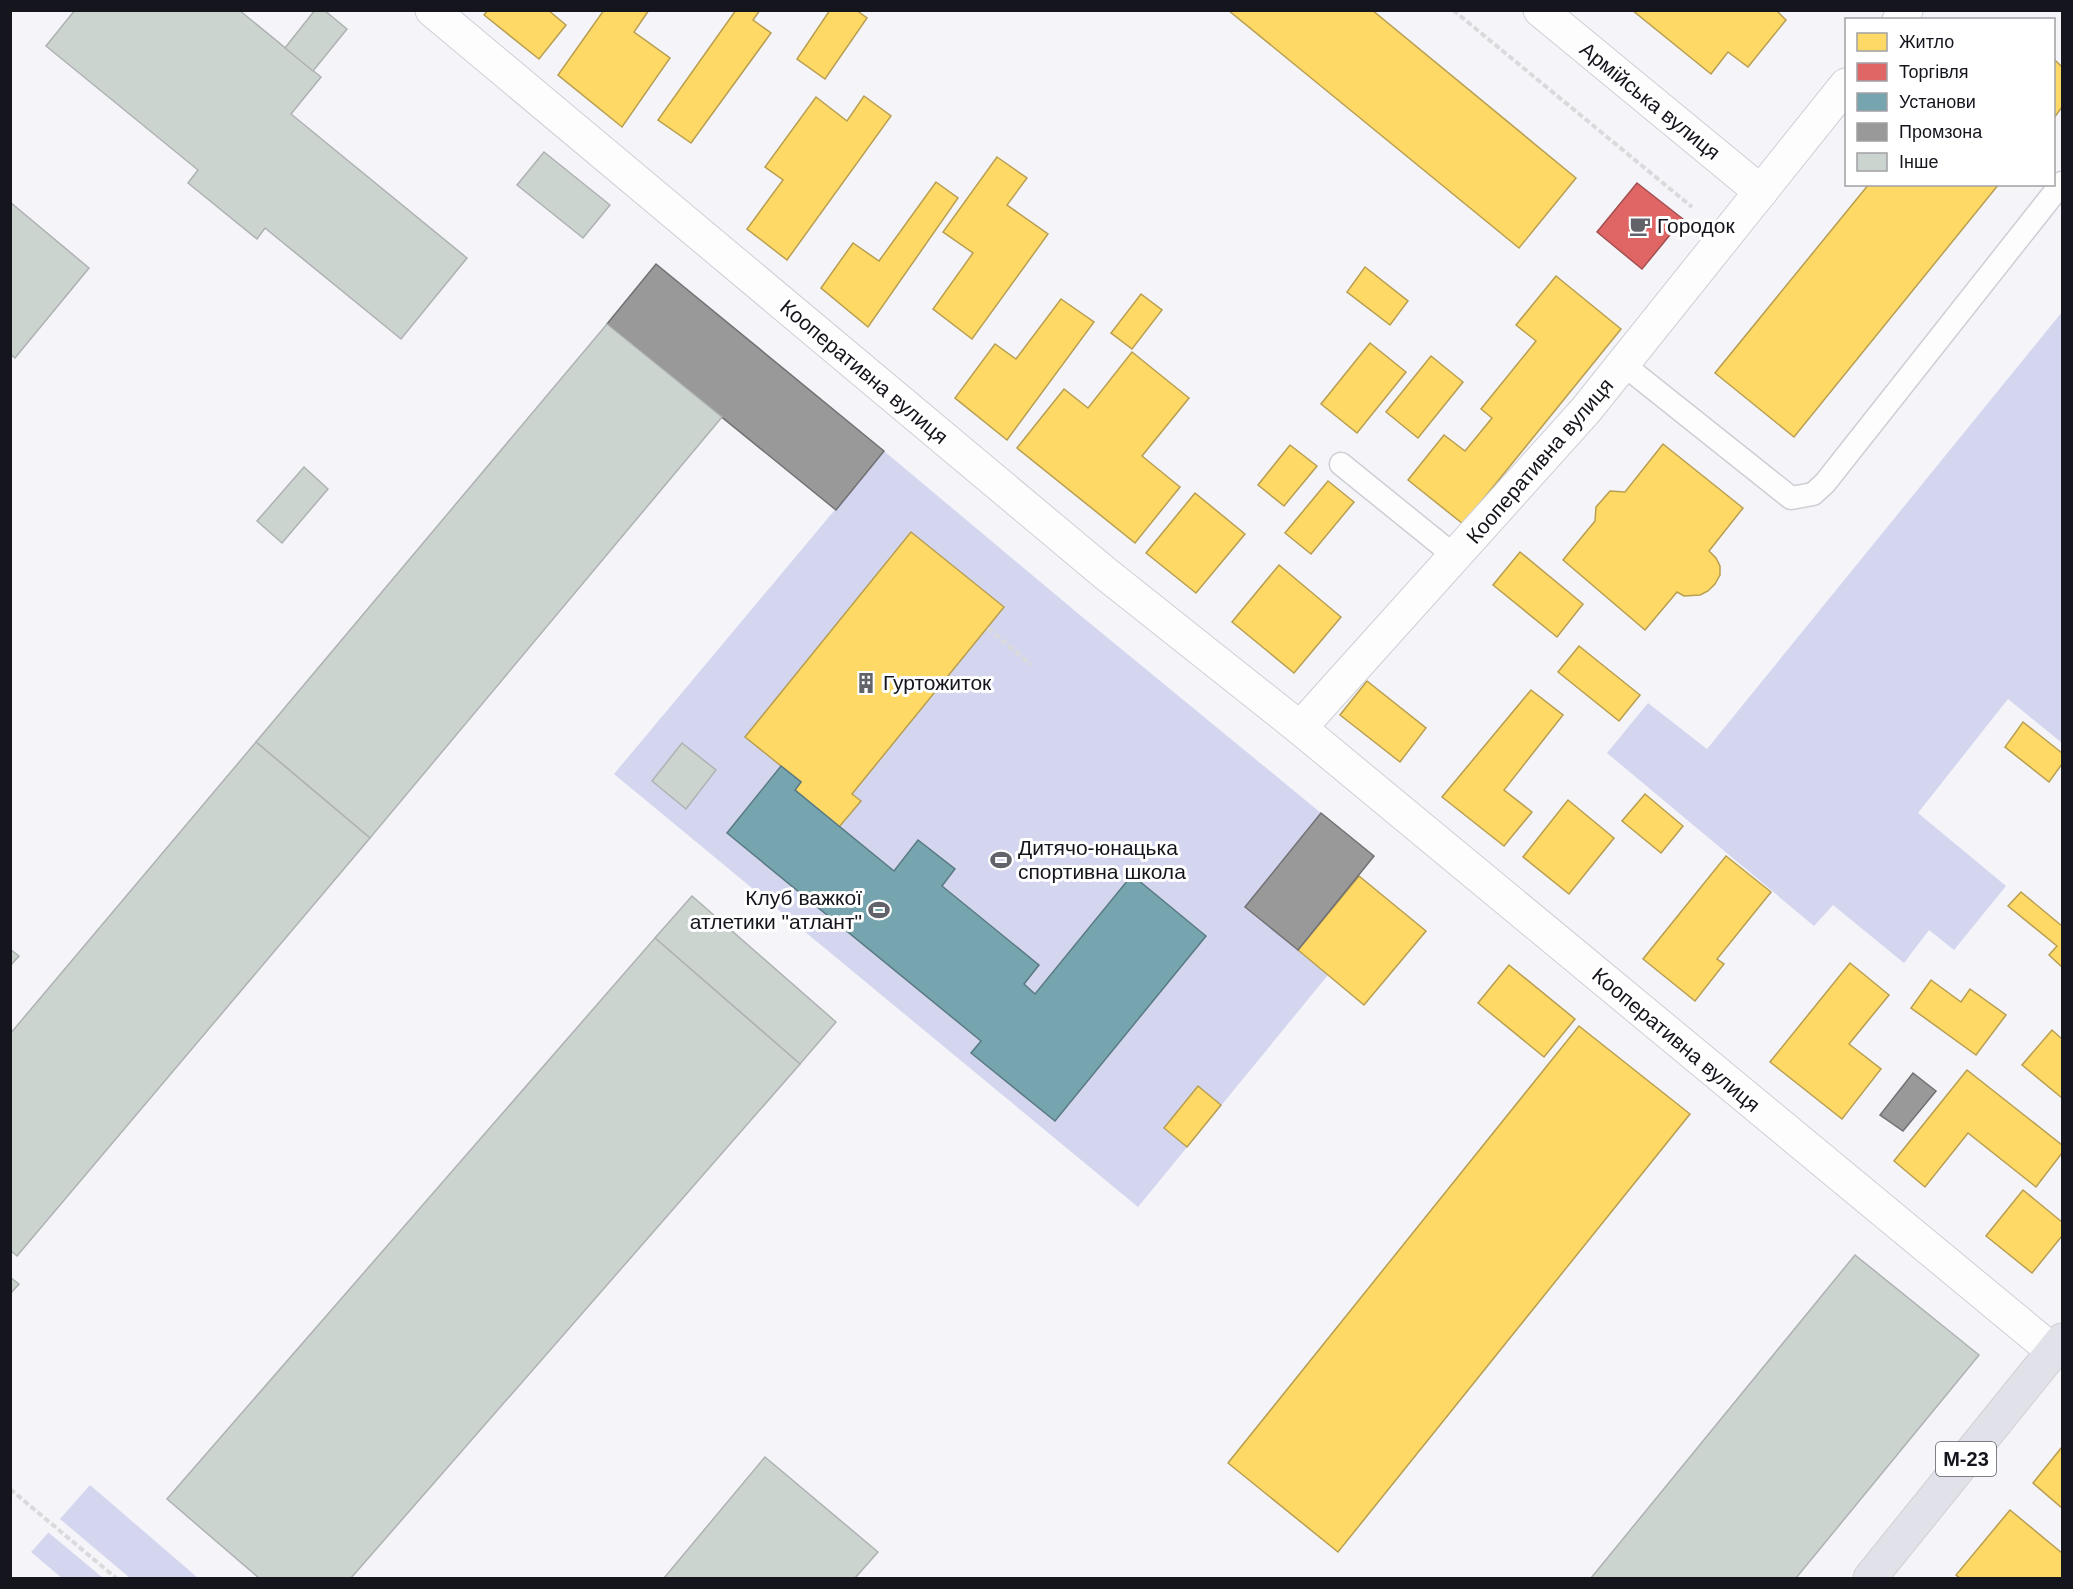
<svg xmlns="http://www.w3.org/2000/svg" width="2073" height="1589" viewBox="0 0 2073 1589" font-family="Arial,sans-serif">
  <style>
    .green { fill: #d4d6f0 }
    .homes { fill: #ffd966; stroke: #b89e50; stroke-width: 1.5 }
    .shops { fill: #e06666; stroke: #a34e50; stroke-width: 1.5 }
    .public { fill: #76a5af; stroke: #597a83; stroke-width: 1.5 }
    .industry { fill: #999; stroke: #717174; stroke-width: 1.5 }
    .building { fill: #cbd4cf; stroke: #afb2b2; stroke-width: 1.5 }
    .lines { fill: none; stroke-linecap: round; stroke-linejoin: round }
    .service-casing { stroke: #cecfd5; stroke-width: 25 }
    .minor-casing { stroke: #cecfd5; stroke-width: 35 }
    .trunk-casing { stroke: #d1d1d4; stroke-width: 35 }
    .path { stroke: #dadadc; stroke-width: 4; stroke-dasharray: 6 3; stroke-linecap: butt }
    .service { stroke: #fdfdfe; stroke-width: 22 }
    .minor { stroke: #fdfdfe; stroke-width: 33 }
    .trunk { stroke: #e1e1e9; stroke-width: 33 }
    .labels { text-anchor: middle; stroke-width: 6; stroke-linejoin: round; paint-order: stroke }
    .shield { fill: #fff; stroke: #5a5b61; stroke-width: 1.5 }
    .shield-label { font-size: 20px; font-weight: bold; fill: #14151d }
    .street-label { font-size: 21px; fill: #14151d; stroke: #fff }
    .poi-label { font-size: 21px; fill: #14151d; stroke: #fff; text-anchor: start }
  </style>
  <rect width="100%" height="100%" fill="#f4f4f9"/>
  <g class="green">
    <polygon points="2062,312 2062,743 2008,699 1918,813 2006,886 1954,950 1929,930 1904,963 1833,905 1814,926 1607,753 1648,703 1707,749"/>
    <polygon points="884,451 1075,611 1321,813 1245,907 1328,975 1138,1207 614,774"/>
    <polygon points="90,1485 198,1578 130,1578 60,1519"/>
    <polygon points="49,1532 49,1533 103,1578 62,1578 31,1552"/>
  </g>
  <g class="homes">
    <polygon points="488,10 548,10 566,25 539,59 484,15"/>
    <polygon points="604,10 649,10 634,32 670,58 622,127 558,75"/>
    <polygon points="736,10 760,10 753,20 771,33 691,143 658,120"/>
    <polygon points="830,10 856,10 867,18 825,79 797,59"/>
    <polygon points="1228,10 1372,10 1576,178 1519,248"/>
    <polygon points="1632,10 1776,10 1786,20 1748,67 1728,52 1711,74"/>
    <polygon points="2054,59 2062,67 2062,107 2054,118"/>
    <polygon points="864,96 891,116 787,260 747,229 783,180 765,167 816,97 847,121"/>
    <polygon points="997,157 1027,178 1007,205 1048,234 972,339 933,309 973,253 943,232"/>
    <polygon points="936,182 958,198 868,327 821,288 853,243 879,261"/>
    <polygon points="1869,184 1999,184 1794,437 1715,373"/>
    <polygon points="1365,267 1408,301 1390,325 1347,292"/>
    <polygon points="1556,276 1621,329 1463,524 1408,480 1444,435 1465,451 1492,418 1481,409 1536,341 1516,325"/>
    <polygon points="1141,294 1162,310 1132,349 1111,333"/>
    <polygon points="1061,299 1094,322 1007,440 955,398 995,344 1016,359"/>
    <polygon points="1370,343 1406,372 1357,433 1321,404"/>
    <polygon points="1132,352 1189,398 1142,456 1180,487 1135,543 1017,448 1064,389 1088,408"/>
    <polygon points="1431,356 1463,382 1418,438 1386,412"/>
    <polygon points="1663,444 1743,508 1709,551 1716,558 1720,566 1720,575 1715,584 1708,591 1700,595 1684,596 1677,592 1645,630 1563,560 1595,521 1596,507 1610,491 1625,492"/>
    <polygon points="1290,445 1317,466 1284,506 1258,485"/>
    <polygon points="1328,481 1354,502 1311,554 1285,533"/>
    <polygon points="1195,493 1245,534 1196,593 1146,553"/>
    <polygon points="911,532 1004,607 852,794 861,801 839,827 795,790 801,782 745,737"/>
    <polygon points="1520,552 1583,604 1557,637 1493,585"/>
    <polygon points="1279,565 1341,617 1294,673 1232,622"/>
    <polygon points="1579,646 1640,695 1619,721 1558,672"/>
    <polygon points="1367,681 1426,728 1400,762 1340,715"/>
    <polygon points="1531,690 1563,715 1504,790 1532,812 1504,846 1442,797"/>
    <polygon points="2023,722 2062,753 2062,764 2049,782 2005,747"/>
    <polygon points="1645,794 1683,826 1661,853 1622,821"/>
    <polygon points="1568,800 1614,838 1569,894 1523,857"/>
    <polygon points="1726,856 1771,892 1717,959 1724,964 1695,1001 1643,959"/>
    <polygon points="1359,876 1426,931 1364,1005 1298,950"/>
    <polygon points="2021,892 2062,926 2062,967 2049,955 2057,946 2008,906"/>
    <polygon points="1850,963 1889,995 1849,1044 1881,1069 1842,1119 1770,1062"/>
    <polygon points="1509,965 1575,1019 1544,1057 1478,1003"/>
    <polygon points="1931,980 1961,1002 1970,989 2006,1015 1976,1055 1911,1008"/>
    <polygon points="1579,1026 1690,1114 1338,1552 1228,1463"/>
    <polygon points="2052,1030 2062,1039 2062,1098 2022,1065"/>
    <polygon points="1967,1070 2062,1145 2062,1153 2036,1187 1968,1133 1925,1187 1894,1161"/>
    <polygon points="1198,1086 1221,1105 1187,1147 1164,1128"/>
    <polygon points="2023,1190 2062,1222 2062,1236 2032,1273 1986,1236"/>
    <polygon points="2062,1447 2062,1508 2033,1483"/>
    <polygon points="2010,1510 2062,1553 2062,1578 1960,1578 1956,1575"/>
  </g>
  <polygon class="shops" points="1637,183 1683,219 1642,269 1597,232"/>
  <polygon class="public" points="781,766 801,782 795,790 894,871 918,840 955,869 942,886 1039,965 1024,984 1035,994 1132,875 1206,936 1055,1121 971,1053 981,1041 727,833"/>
  <g class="industry">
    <polygon points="656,264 884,451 836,510 607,324"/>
    <polygon points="1321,813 1374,856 1298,950 1245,907"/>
    <polygon points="1913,1073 1936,1091 1903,1131 1880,1115"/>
  </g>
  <g class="building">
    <polygon points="75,10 239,10 321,77 291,114 467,258 401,339 265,228 257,239 188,183 198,170 46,46"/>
    <polygon points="315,10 324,10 347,29 313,71 285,48"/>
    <polygon points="544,152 610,205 583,238 517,185"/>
    <polygon points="10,202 89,268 15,358 10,354"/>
    <polygon points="607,324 722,417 370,838 256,742"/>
    <polygon points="304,467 328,489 282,543 257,521"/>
    <polygon points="256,742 370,838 17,1256 10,1250 10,1034"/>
    <polygon points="682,743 716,770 686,809 652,781"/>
    <polygon points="692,896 836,1022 800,1064 655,938"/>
    <polygon points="655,938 800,1064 351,1578 259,1578 167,1499"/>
    <polygon points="10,949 19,956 10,966"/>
    <polygon points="1855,1255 1979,1355 1796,1578 1591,1578"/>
    <polygon points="10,1277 19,1284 10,1294"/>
    <polygon points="765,1457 878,1552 855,1578 664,1578"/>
  </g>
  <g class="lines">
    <defs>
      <g id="service">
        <polyline points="1624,365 1791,498 1813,494 1825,483 2062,183"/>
        <polyline points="1341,464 1456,557"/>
      </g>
      <g id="minor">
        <polyline points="432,10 1106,574 1300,728 2053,1351"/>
        <polyline points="1540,10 1761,192"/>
        <polyline points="1899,20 1906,10"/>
        <polyline points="1300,728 1586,410 1846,85"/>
      </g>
      <polyline id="trunk" points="1870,1578 2062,1340"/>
    </defs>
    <use href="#service" class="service-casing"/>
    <use href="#minor" class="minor-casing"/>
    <use href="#trunk" class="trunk-casing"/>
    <g class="path">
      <polyline points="1453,10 1692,207"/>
      <polyline points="988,628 1031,665"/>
      <polyline points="10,1489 116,1578"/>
    </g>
    <use href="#service" class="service"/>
    <use href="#minor" class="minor"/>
    <use href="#trunk" class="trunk"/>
  </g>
  <defs>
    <symbol id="cafe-bare" viewBox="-9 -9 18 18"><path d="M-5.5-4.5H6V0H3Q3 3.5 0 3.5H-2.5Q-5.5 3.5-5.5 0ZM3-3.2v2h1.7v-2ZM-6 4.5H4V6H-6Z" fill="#62636a" stroke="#fff" stroke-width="2.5" paint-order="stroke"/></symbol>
    <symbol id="building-bare" viewBox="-9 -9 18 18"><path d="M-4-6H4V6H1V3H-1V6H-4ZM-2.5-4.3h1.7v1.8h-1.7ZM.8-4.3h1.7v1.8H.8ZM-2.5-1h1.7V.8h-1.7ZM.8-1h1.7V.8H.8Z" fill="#62636a" stroke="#fff" stroke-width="2.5" paint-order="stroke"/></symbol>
    <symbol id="stadium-bare" viewBox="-9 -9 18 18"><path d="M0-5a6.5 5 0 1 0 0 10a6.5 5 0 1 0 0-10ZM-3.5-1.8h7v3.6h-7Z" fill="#62636a" stroke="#fff" stroke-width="2.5" paint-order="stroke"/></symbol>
  </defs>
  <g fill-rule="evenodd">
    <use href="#cafe-bare" x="1625" y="211" width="30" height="30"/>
    <use href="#building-bare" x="851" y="668" width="30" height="30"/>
    <use href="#stadium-bare" x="986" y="845" width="30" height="30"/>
    <use href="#stadium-bare" x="864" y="895" width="30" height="30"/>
  </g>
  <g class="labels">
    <rect class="shield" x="1936" y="1442" width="60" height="34" rx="4.5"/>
    <g class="shield-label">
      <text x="1966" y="1466">М-23</text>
    </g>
    <g class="street-label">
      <text transform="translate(1650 101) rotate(39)" y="7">Армійська вулиця</text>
      <text transform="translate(864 372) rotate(40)" y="7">Кооперативна вулиця</text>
      <text transform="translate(1540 461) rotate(-49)" y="7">Кооперативна вулиця</text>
      <text transform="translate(1676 1040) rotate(40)" y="7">Кооперативна вулиця</text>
    </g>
    <g class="poi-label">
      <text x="1657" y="233">Городок</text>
      <text x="883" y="690">Гуртожиток</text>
      <text x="1018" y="855">Дитячо-юнацька<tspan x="1018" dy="24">спортивна школа</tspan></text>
      <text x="862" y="905" text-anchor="end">Клуб важкої<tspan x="862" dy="24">атлетики "атлант"</tspan></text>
    </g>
  </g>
  <rect width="2073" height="1589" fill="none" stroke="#14151d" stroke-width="24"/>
  <rect x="1845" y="18" width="210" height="168" fill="#ffffff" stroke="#a1a1a5" stroke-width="1.5"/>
  <rect x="1857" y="33" width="30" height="18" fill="#ffd966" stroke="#a1a1a5" stroke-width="1.5"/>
  <text x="1899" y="48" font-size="18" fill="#14151d">Житло</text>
  <rect x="1857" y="63" width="30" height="18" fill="#e06666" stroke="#a1a1a5" stroke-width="1.5"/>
  <text x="1899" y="78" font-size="18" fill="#14151d">Торгівля</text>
  <rect x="1857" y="93" width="30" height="18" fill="#76a5af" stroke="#a1a1a5" stroke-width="1.5"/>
  <text x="1899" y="108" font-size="18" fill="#14151d">Установи</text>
  <rect x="1857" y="123" width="30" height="18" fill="#999999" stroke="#a1a1a5" stroke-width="1.5"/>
  <text x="1899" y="138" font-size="18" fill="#14151d">Промзона</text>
  <rect x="1857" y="153" width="30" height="18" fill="#cbd4cf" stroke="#a1a1a5" stroke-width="1.5"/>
  <text x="1899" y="168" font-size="18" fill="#14151d">Інше</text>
</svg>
